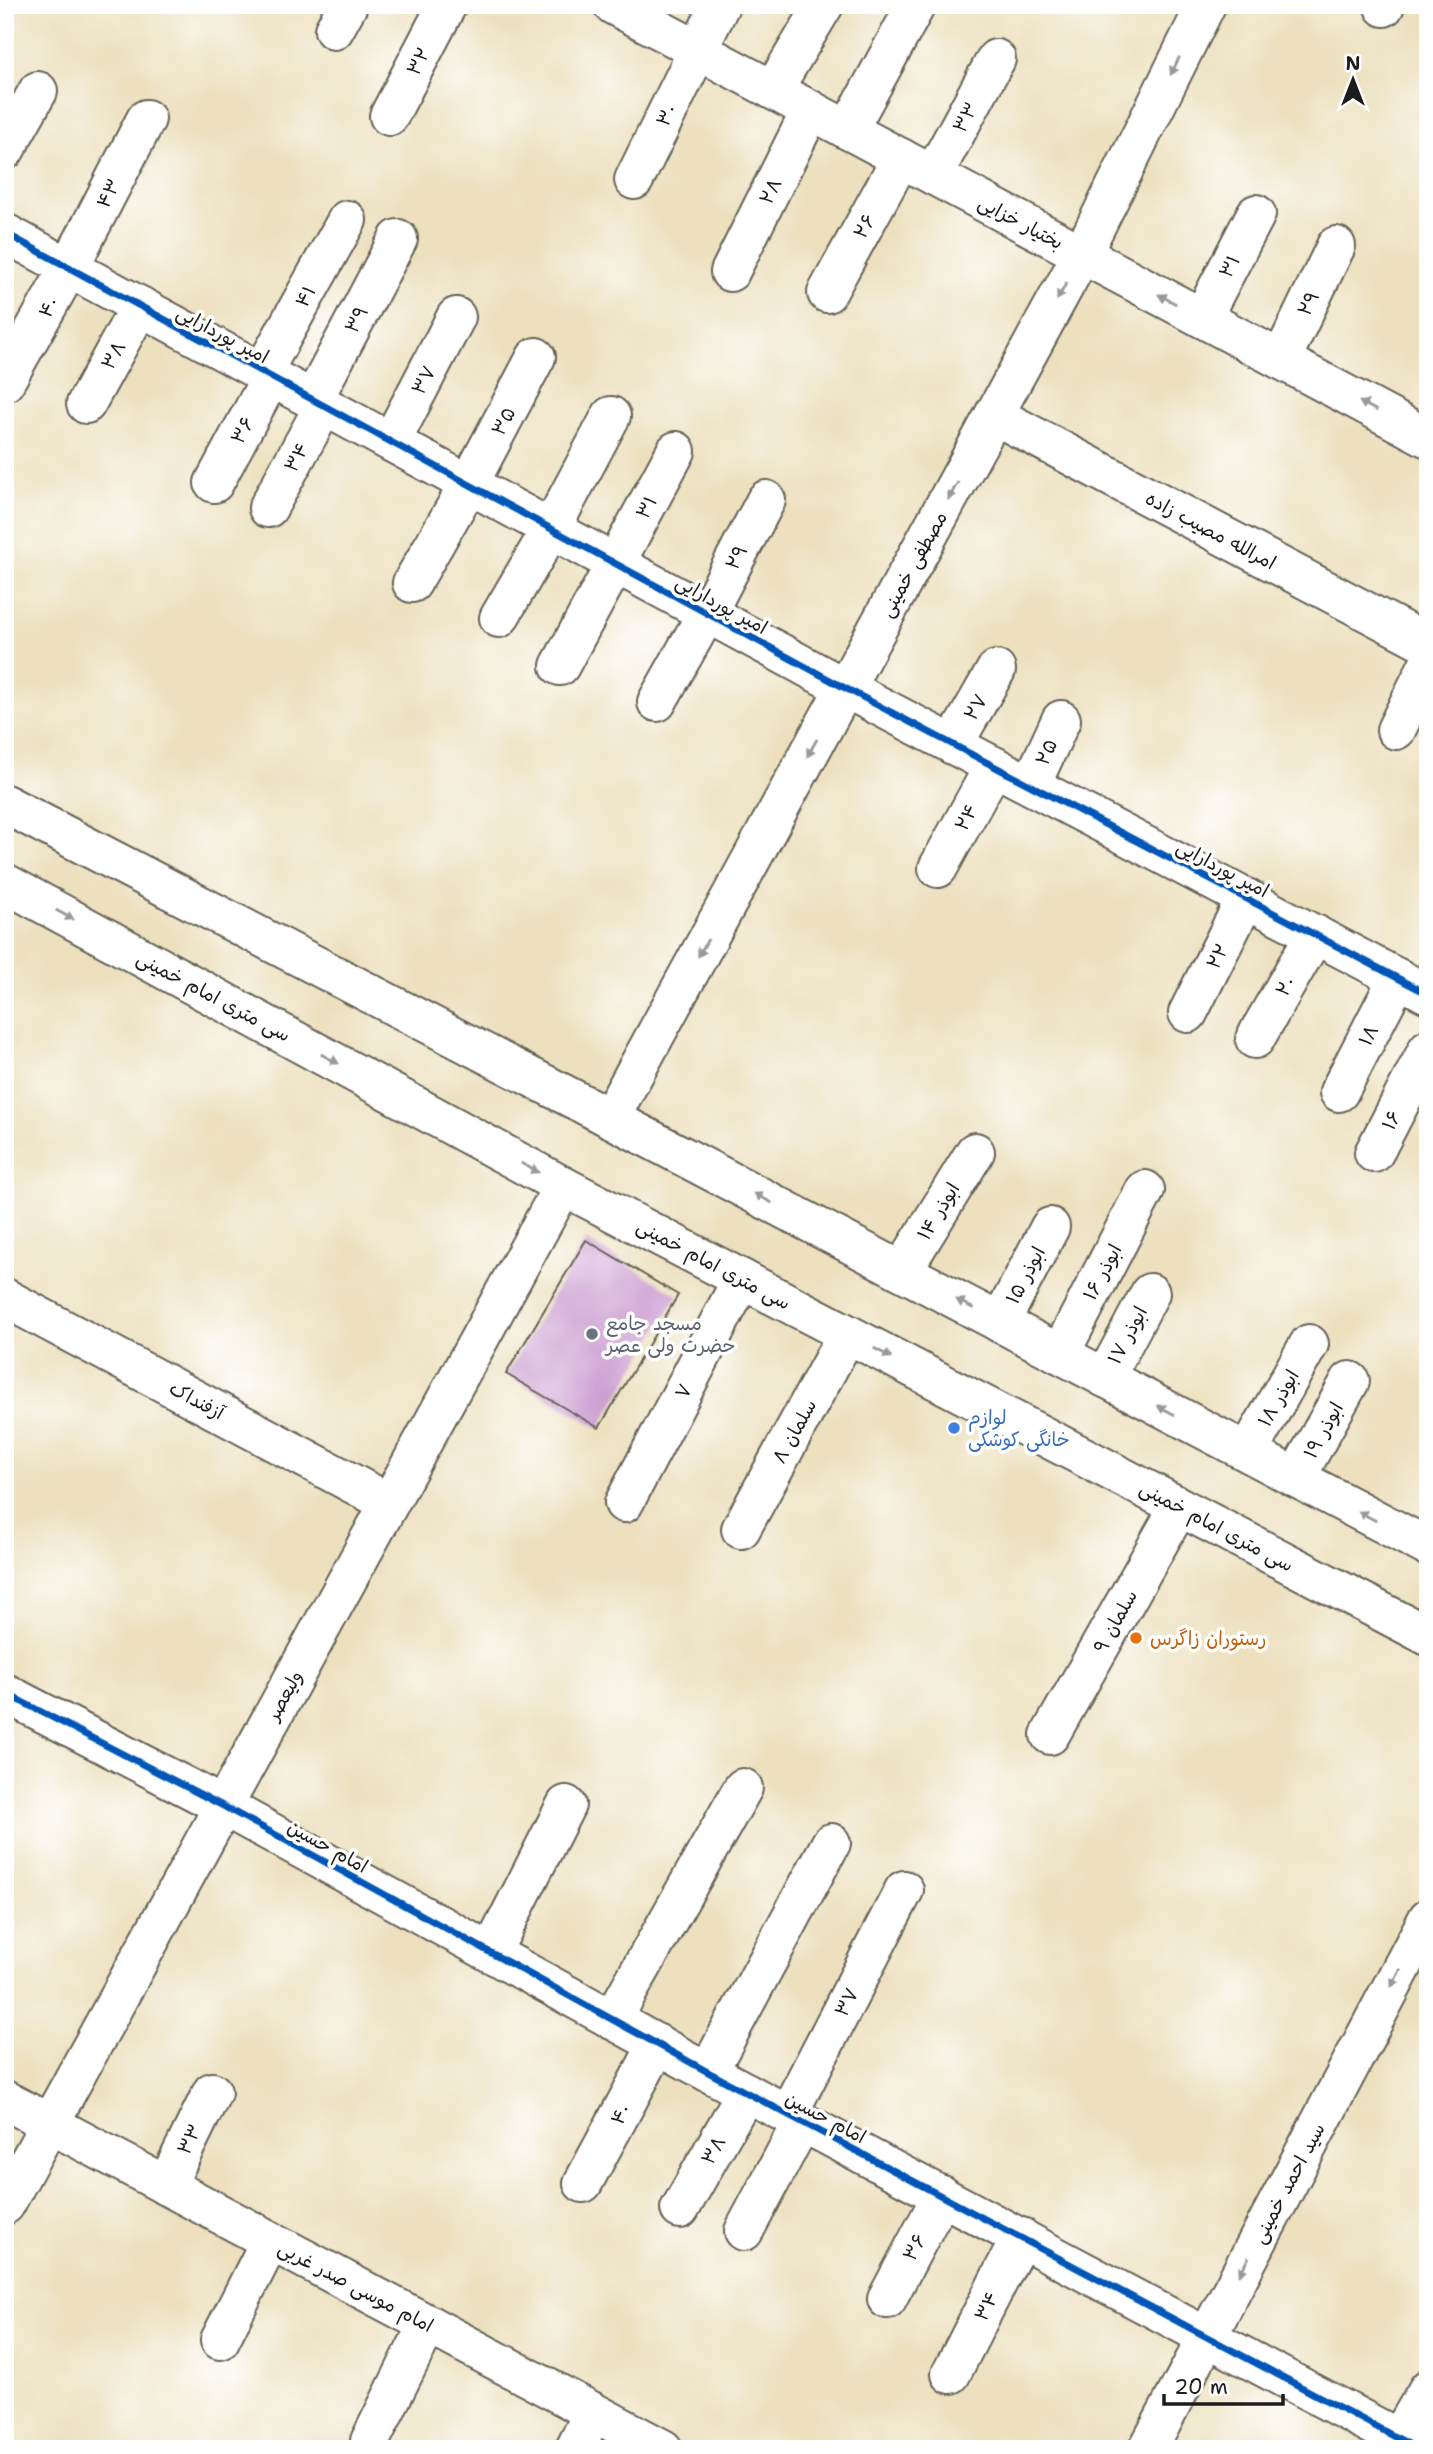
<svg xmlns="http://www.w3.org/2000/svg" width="1433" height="2454" viewBox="0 0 1433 2454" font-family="'Shantell Sans','Playpen Sans Arabic',sans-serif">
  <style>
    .building { fill: #cb9cd0 }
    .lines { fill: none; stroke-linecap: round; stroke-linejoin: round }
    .minor-casing { stroke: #656155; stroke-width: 42 }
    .major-casing { stroke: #656155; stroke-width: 42 }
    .minor { stroke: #fff; stroke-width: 38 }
    .major { stroke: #fff; stroke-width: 38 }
    .cycleway-casing { stroke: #fff; stroke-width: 11 }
    .cycleway { stroke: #0057b8; stroke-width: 7 }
    .oneway { fill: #999 }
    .worship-dot { fill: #6b7280; stroke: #fff; stroke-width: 2.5 }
    .shop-dot { fill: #3f7fe0; stroke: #fff; stroke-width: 2.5 }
    .food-dot { fill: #e8710a; stroke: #fff; stroke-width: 2.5 }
    .labels { text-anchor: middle; stroke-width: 7; stroke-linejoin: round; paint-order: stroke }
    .street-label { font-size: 19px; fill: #1c1c1c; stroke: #fff }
    .worship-label { font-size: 19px; fill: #5b616d; stroke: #fff; text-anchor: start }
    .shop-label { font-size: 19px; fill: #366cbe; stroke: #fff; text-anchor: start }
    .food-label { font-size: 19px; fill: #c56008; stroke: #fff; text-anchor: start }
  </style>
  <rect width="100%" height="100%" fill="#fff"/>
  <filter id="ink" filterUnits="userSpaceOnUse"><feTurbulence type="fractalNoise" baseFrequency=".0143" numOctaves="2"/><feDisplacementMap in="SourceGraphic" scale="14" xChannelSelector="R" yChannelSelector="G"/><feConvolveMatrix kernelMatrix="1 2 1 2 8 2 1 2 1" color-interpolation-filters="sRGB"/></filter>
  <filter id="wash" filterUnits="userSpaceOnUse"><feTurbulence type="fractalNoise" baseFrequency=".00686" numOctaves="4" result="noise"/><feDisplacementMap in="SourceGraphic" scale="28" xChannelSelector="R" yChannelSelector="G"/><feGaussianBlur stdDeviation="1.57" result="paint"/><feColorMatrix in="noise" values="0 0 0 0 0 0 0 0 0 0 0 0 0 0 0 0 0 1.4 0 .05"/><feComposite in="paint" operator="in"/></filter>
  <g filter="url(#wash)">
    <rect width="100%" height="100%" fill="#ece0be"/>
    <g id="blocks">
      <polygon class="building" points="586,1240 678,1295 599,1428 506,1374"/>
    </g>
  </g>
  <g filter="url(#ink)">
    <use href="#blocks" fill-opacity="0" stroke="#656155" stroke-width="2"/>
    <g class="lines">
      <defs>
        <g id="minor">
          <polyline points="613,5 1428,438"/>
          <polyline points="1384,7 1385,5"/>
          <polyline points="334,30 348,5"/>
          <polyline points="773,90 824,5"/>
          <polyline points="389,116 447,5"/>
          <polyline points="848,130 916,5"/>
          <polyline points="5,150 38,91"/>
          <polyline points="933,175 996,59"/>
          <polyline points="634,180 720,5"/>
          <polyline points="5,233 845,688 1428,994"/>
          <polyline points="730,272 811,110"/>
          <polyline points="827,293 901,158"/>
          <polyline points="1202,318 1256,214"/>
          <polyline points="1281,360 1336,246"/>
          <polyline points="262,373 347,220"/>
          <polyline points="5,382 69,268 146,119"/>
          <polyline points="313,400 398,239"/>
          <polyline points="86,404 140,306"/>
          <polyline points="994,415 1428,644"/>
          <polyline points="391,442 456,317"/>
          <polyline points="214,483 271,377"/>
          <polyline points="268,508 324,406"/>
          <polyline points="412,583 469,484 536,357"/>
          <polyline points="499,618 551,529 611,416"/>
          <polyline points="560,666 676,451"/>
          <polyline points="657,702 707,613 766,500"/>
          <polyline points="1396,730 1428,665"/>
          <polyline points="953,745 996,670"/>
          <polyline points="1031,785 1061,720"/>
          <polyline points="938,868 994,766"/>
          <polyline points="1188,1013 1246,898"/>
          <polyline points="1255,1039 1315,934"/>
          <polyline points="1339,1092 1398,978"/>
          <polyline points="610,1118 1082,254 1206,5"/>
          <polyline points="1374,1153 1428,1049"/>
          <polyline points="902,1271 975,1152"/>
          <polyline points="5,1298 389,1503"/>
          <polyline points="1000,1323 1050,1227"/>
          <polyline points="1060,1354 1145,1190"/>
          <polyline points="1105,1378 1150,1293"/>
          <polyline points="1248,1452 1309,1344"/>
          <polyline points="1296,1478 1350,1381"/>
          <polyline points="624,1503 742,1279"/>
          <polyline points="741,1529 847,1334"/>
          <polyline points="5,1693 223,1806 708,2072 1418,2449"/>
          <polyline points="1050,1735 1179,1507"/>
          <polyline points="491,1953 566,1805"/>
          <polyline points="612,2020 743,1788"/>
          <polyline points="708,2072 831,1843"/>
          <polyline points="5,2100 663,2449"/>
          <polyline points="788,2114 904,1890"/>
          <polyline points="583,2183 658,2044"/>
          <polyline points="166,2186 212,2092"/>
          <polyline points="5,2205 563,1186"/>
          <polyline points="680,2209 746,2092"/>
          <polyline points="744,2231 802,2122"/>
          <polyline points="887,2299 942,2195"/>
          <polyline points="220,2340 270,2241"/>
          <polyline points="951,2374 1021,2237"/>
          <polyline points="1399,2439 1428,2389"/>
          <polyline points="370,2441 428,2324"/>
          <polyline points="575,2449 593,2412"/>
          <polyline points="1148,2449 1428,1918"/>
        </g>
        <g id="major">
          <polyline points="5,804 610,1118 1428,1547"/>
          <polyline points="5,883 563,1186 1428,1636"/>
        </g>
      </defs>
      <use href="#minor" class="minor-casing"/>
      <use href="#major" class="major-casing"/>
      <use href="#minor" class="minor"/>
      <use href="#major" class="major"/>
      <defs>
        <g id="cycleway">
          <polyline points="5,233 845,688 1428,994"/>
          <polyline points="5,1693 223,1806 708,2072 1418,2449"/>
        </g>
      </defs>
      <use href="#cycleway" class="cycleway-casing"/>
      <use href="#cycleway" class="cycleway"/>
    </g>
    <defs><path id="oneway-solid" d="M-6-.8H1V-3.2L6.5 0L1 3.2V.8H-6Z" transform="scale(1.75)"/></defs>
    <g class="oneway">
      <use href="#oneway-solid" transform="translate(1175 66) rotate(116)"/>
      <use href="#oneway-solid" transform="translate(1062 291) rotate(119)"/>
      <use href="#oneway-solid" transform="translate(1167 299) rotate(-152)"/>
      <use href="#oneway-solid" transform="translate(1368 406) rotate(-152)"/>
      <use href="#oneway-solid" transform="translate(953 491) rotate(119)"/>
      <use href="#oneway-solid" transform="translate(812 748) rotate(119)"/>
      <use href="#oneway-solid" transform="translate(65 915) rotate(28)"/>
      <use href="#oneway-solid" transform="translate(703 948) rotate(119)"/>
      <use href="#oneway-solid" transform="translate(330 1059) rotate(28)"/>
      <use href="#oneway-solid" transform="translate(530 1168) rotate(28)"/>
      <use href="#oneway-solid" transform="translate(763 1198) rotate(-152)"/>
      <use href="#oneway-solid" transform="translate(965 1304) rotate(-152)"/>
      <use href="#oneway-solid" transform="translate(883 1353) rotate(28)"/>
      <use href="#oneway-solid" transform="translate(1166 1410) rotate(-152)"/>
      <use href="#oneway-solid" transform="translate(1367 1516) rotate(-152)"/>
      <use href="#oneway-solid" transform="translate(1396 1978) rotate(118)"/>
      <use href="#oneway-solid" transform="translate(1244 2266) rotate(118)"/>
    </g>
  </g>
  <circle class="worship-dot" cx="592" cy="1334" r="7"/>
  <circle class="shop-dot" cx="954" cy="1428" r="7"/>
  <circle class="food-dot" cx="1136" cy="1638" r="7"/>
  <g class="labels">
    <g class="street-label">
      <text transform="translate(418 61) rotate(-63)" y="7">۳۲</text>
      <text transform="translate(666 115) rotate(-64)" y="7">۳۰</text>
      <text transform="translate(965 117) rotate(-62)" y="7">۳۳</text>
      <text transform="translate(770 191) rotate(-64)" y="7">۲۸</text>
      <text transform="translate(108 193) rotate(-63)" y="7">۴۳</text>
      <text transform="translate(1021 222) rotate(28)" y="7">بختیار خزایی</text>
      <text transform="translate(864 226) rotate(-61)" y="7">۲۶</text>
      <text transform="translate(1229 266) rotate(-62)" y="7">۳۱</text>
      <text transform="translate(305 296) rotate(-61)" y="7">۴۱</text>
      <text transform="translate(1308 303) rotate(-64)" y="7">۲۹</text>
      <text transform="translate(48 307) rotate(-61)" y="7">۴۰</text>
      <text transform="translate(356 319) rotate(-62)" y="7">۳۹</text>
      <text transform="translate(223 334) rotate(28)" y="7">امیر پوردارایی</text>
      <text transform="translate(113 355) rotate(-61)" y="7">۳۸</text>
      <text transform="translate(423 380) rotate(-62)" y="7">۳۷</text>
      <text transform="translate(503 421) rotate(-62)" y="7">۳۵</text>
      <text transform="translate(242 430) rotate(-62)" y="7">۳۶</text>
      <text transform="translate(296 457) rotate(-61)" y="7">۳۴</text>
      <text transform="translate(646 507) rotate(-61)" y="7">۳۱</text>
      <text transform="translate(1211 530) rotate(28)" y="7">امرالله مصیب زاده</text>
      <text transform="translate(736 557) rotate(-63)" y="7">۲۹</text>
      <text transform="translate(913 564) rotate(-61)" y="7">مصطفی خمینی</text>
      <text transform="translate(722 604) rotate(29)" y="7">امیر پوردارایی</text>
      <text transform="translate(975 707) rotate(-60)" y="7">۲۷</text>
      <text transform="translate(1046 752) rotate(-66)" y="7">۲۵</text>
      <text transform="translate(966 817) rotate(-62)" y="7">۲۴</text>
      <text transform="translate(1223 868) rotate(28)" y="7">امیر پوردارایی</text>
      <text transform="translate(1217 956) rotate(-63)" y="7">۲۲</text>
      <text transform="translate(1285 986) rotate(-60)" y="7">۲۰</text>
      <text transform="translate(214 996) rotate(28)" y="7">سی متری امام خمینی</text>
      <text transform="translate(1368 1035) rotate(-63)" y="7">۱۸</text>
      <text transform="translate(1391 1120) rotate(-63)" y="7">۱۶</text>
      <text transform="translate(938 1211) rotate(-59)" y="7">ابوذر ۱۴</text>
      <text transform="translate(714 1264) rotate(28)" y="7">سی متری امام خمینی</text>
      <text transform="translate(1102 1272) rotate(-62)" y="7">ابوذر ۱۶</text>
      <text transform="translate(1025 1275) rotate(-62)" y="7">ابوذر ۱۵</text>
      <text transform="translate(1127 1335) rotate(-62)" y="7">ابوذر ۱۷</text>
      <text transform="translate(683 1391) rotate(-62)" y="7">۷</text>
      <text transform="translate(1278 1398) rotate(-60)" y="7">ابوذر ۱۸</text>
      <text transform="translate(197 1400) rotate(28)" y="7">آزفنداک</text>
      <text transform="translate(1323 1430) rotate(-61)" y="7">ابوذر ۱۹</text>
      <text transform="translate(794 1431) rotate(-61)" y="7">سلمان ۸</text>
      <text transform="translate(1217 1526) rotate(28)" y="7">سی متری امام خمینی</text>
      <text transform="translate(1115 1621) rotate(-61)" y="7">سلمان ۹</text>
      <text transform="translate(284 1695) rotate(-61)" y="7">وليعصر</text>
      <text transform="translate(328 1846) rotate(29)" y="7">امام حسین</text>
      <text transform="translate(846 2002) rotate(-63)" y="7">۳۷</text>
      <text transform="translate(620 2114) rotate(-62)" y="7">۴۰</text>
      <text transform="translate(826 2117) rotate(28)" y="7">امام حسین</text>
      <text transform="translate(189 2139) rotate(-64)" y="7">۳۳</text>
      <text transform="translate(713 2150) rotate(-61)" y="7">۳۸</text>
      <text transform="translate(1288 2183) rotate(-62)" y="7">سید احمد خمینی</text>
      <text transform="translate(914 2247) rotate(-62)" y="7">۳۶</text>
      <text transform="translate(356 2286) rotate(28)" y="7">امام موسی صدر غربی</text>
      <text transform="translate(986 2306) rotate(-63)" y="7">۳۴</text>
    </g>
    <g class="worship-label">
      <text x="606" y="1330">مسجد جامع<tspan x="606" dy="22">حضرت ولی عصر</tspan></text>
    </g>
    <g class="shop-label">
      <text x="968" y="1424">لوازم<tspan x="968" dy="22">خانگی کوشکی</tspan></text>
    </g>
    <g class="food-label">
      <text x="1150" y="1645">رستوران زاگرس</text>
    </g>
  </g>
  <rect width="1433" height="2454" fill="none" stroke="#fff" stroke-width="28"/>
  <g transform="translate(1353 80)" stroke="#ffffff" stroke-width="5" paint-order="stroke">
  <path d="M0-5L12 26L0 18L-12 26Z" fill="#1c1c1c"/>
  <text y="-10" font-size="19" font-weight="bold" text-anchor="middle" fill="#1c1c1c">N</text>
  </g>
  <path d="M1164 2394v10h119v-10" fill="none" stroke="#1c1c1c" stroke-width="3.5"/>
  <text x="1174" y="2394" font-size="21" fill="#1c1c1c" stroke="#ffffff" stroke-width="5" paint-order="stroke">20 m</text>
</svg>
